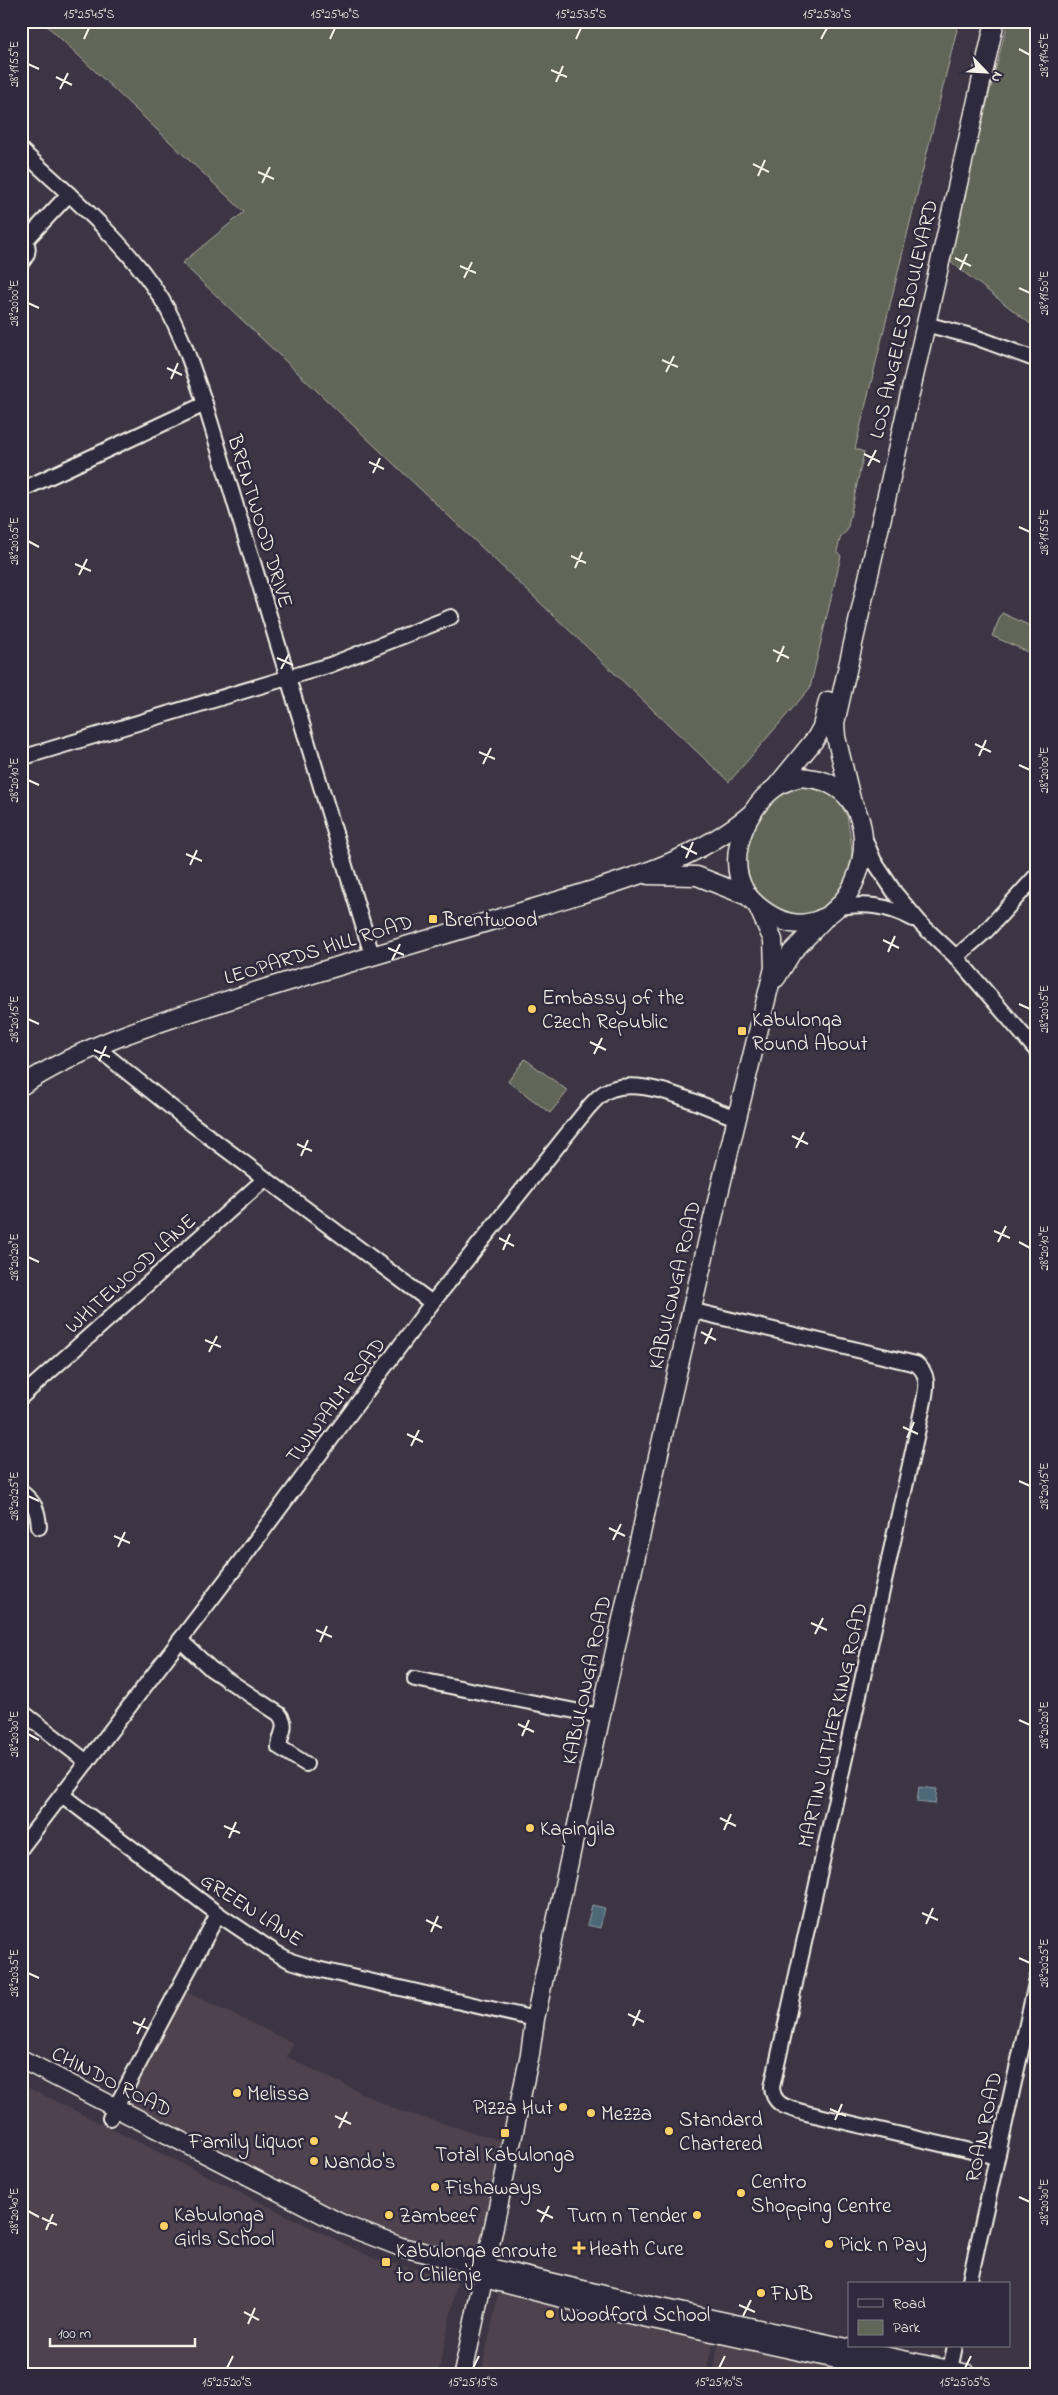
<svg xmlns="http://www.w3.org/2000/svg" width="1058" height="2395" viewBox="0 0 1058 2395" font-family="'Indie Flower',sans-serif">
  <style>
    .built { fill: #4e424d }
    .green { fill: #626658; stroke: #abaca0 }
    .water { fill: #4e6778; stroke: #909ea5 }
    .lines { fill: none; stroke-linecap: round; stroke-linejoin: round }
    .minor-casing { stroke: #f4f1e8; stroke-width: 18 }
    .major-casing { stroke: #f4f1e8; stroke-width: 21 }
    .minor { stroke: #2f2a3d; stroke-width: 14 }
    .major { stroke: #2f2a3d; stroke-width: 18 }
    .ticks { fill: none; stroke: #f4f1e8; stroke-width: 2 }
    .poi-dot { fill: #ffd166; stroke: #2f2a3d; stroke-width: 2 }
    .labels { text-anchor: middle; stroke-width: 5; stroke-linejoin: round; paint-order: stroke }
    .street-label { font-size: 21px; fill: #f4f1e8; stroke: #2f2a3d }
    .poi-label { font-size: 21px; fill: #f4f1e8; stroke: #2f2a3d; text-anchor: start }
    .neatline { fill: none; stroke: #f4f1e8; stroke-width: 2 }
    .ticks-label { font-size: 12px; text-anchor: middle; fill: #f4f1e8 }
  </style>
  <rect width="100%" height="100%" fill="#3d3544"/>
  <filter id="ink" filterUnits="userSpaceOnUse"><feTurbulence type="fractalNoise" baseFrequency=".02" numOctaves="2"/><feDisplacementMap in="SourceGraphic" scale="10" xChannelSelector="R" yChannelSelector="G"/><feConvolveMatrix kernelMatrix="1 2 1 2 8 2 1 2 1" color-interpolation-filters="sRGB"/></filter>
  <g filter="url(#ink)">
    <g class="built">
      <polygon points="182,1990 293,2043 287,2057 397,2110 503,2141 479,2262 395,2244 125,2108"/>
      <polygon points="21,2084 375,2259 458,2280 438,2374 21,2374"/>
      <polygon points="499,2291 714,2337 706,2374 481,2374"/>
      <polygon points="719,2342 867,2374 712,2374"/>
    </g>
    <g class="green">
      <polygon points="42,21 959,21 855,449 864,452 847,531 841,536 837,551 841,556 810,688 729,782 182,263 244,212"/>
      <polygon points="1008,21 1037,21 1037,329 947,259"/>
      <polygon points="1002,613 1037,629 1037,656 992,636"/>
      <polygon points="801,781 833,794 842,807 847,816 850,834 852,852 850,872 834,904 808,917 776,914 748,882 744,855 757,820 771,799"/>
      <polygon points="525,1059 568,1091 550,1113 508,1081"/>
    </g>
    <g class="water">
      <polygon points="919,1787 937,1789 935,1804 917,1802"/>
      <polygon points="592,1905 605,1908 600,1928 587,1925"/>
    </g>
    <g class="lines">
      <defs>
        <g id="minor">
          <path d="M21,150C67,193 117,234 153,286C178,321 191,363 205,404L372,955"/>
          <path d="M21,238C31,245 29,254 21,263"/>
          <polyline points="25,241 69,194"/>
          <polyline points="925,324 975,337 1037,360"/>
          <polyline points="21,490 205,404"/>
          <polyline points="21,758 330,665 451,617"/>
          <polyline points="863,835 874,861 895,893 922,925 956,957 1037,1051"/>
          <path d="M838,907C866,903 888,905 913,919"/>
          <polyline points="956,957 986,931 1037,875"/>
          <polyline points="96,1047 192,1124 432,1303"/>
          <path d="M690,1310L916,1364C931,1375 926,1390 923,1406L772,2087C773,2107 790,2108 806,2113L997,2157"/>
          <polyline points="21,1397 265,1179"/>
          <path d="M21,1492C35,1502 38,1511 39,1527"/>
          <path d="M180,1640L211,1669L279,1714C289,1726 280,1734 279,1747L306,1764"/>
          <polyline points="415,1679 600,1716"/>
          <polyline points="21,1711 87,1762"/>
          <polyline points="62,1795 218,1914 276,1953 291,1961 317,1969 535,2019"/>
          <path d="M21,1848L239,1563L432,1303L588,1108C595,1100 602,1092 612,1089C646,1077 703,1106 736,1118"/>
          <polyline points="110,2118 218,1914"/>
          <polyline points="969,2284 1037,1979"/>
          <polyline points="949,2374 955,2346"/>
        </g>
        <g id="major">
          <path d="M801,777C810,778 822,779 830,784C904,819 842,977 757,905C719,874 741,812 776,787C783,782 793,779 801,777Z"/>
          <polyline points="776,787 816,738 822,727 828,701"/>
          <polyline points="852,803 836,737 835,723 995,21"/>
          <polyline points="648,875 697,876 745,895"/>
          <polyline points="776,978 792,952 824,919"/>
          <path d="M21,1086C86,1044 159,1022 232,999C334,966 438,937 541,906C615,883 692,864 752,813"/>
          <polyline points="21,2059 344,2225 401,2247 646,2305 968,2374"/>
          <polyline points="480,2277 597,2307 906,2374"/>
          <path d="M463,2374L530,2054L535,2019C611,1668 686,1317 774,968L773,940L758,907"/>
        </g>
      </defs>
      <use href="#minor" class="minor-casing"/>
      <use href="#major" class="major-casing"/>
      <use href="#minor" class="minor"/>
      <use href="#major" class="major"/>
    </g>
  </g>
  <path class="ticks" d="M84,39L89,28M330,39L335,28M576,39L581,28M821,39L827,28M1019,49L1030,55M28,64L39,69M551,70L567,77M56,77L72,85M556,82L563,66M60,89L68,73M753,164L769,172M258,172L274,179M758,176L765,160M262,183L270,167M955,258L971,266M460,266L476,273M960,270L967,254M464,278L472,262M1019,288L1030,293M28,303L39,308M662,360L678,367M167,368L182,375M666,372L674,356M171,379L178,363M864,454L880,462M369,462L384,469M868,466L876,450M373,473L380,458M1019,527L1030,532M28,541L39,547M571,556L586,563M75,564L91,571M575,568L582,552M79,575L87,559M773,650L789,658M277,658L293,665M777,662L784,646M281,669L289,654M975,744L991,752M479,752L495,759M979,756L986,740M483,764L491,748M1019,765L1030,770M28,780L39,785M681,846L697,854M186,854L202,861M686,858L693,842M190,865L197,850M883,940L899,948M388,948L404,955M888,952L895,936M392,960L400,944M1019,1004L1030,1009M28,1019L39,1024M590,1042L606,1050M94,1050L110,1057M594,1054L602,1038M99,1061L106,1046M792,1136L808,1144M297,1144L312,1151M796,1148L804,1132M301,1156L308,1140M994,1231L1010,1238M499,1238L514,1246M998,1242L1006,1226M1019,1242L1030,1248M503,1250L510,1234M28,1257L39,1262M701,1332L716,1340M205,1340L221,1347M705,1344L712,1328M209,1352L217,1336M903,1427L918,1434M407,1434L423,1442M907,1438L914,1422M411,1446L419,1430M1019,1481L1030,1486M28,1496L39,1501M609,1528L625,1536M114,1536L130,1543M613,1540L621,1524M118,1547L125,1532M811,1623L827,1630M316,1630L332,1637M815,1634L823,1618M320,1642L327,1626M1019,1720L1030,1725M518,1724L534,1732M28,1734L39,1740M522,1736L529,1720M720,1818L736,1826M224,1826L240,1833M724,1830L731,1814M229,1838L236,1822M922,1913L938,1920M426,1920L442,1928M926,1924L933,1908M431,1932L438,1916M1019,1958L1030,1963M28,1973L39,1978M628,2014L644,2022M133,2022L149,2029M633,2026L640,2010M137,2034L145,2018M830,2109L846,2116M335,2116L351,2124M835,2120L842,2104M339,2128L347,2112M1019,2197L1030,2202M537,2210L553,2218M28,2211L39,2217M42,2218L57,2225M541,2222L549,2206M46,2230L53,2214M739,2305L755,2312M244,2312L259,2320M743,2316L751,2300M248,2324L255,2308M227,2368L233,2356M473,2368L479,2356M719,2368L725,2356M965,2368L971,2356"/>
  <g class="poi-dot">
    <rect x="428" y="914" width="10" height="10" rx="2.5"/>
    <circle cx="532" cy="1009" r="5"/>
    <rect x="737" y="1026" width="10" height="10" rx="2.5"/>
    <circle cx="530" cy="1828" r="5"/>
    <circle cx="237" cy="2093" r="5"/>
    <circle cx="563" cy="2107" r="5"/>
    <circle cx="591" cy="2113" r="5"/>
    <circle cx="669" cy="2131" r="5"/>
    <rect x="500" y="2128" width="10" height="10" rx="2.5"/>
    <circle cx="314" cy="2141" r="5"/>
    <circle cx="314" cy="2161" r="5"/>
    <circle cx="435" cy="2187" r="5"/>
    <circle cx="741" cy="2193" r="5"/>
    <circle cx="389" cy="2215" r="5"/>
    <circle cx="697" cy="2215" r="5"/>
    <circle cx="164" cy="2226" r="5"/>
    <circle cx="829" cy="2244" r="5"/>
    <path d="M576.5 2240.5h5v5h5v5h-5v5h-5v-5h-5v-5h5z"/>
    <rect x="381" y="2257" width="10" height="10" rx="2.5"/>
    <circle cx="761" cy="2293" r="5"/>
    <circle cx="550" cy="2314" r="5"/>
  </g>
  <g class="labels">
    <g class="street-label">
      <text transform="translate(903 319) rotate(-77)" y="7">LOS ANGELES BOULEVARD</text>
      <text transform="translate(261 521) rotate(73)" y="7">BRENTWOOD DRIVE</text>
      <text transform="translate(318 949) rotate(-17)" y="7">LEOPARDS HILL ROAD</text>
      <text transform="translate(130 1273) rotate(-42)" y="7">WHITEWOOD LANE</text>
      <text transform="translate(674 1285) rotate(-77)" y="7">KABULONGA ROAD</text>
      <text transform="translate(335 1400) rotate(-53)" y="7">TWINPALM ROAD</text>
      <text transform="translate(586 1680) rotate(-78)" y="7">KABULONGA ROAD</text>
      <text transform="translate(832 1725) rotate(-77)" y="7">MARTIN LUTHER KING ROAD</text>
      <text transform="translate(252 1909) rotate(33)" y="7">GREEN LANE</text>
      <text transform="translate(112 2081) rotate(27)" y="7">CHINDO ROAD</text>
      <text transform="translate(983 2127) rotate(-78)" y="7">ROAN ROAD</text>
    </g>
    <g class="poi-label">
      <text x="443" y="926">Brentwood</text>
      <text x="542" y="1004">Embassy of the<tspan x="542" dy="24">Czech Republic</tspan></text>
      <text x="752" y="1026">Kabulonga<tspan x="752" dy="24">Round About</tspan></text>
      <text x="540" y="1835">Kapingila</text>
      <text x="247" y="2100">Melissa</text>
      <text x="553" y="2114" text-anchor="end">Pizza Hut</text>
      <text x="601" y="2120">Mezza</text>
      <text x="679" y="2126">Standard<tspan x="679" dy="24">Chartered</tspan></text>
      <text x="304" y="2148" text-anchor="end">Family Liquor</text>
      <text x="505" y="2161" text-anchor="middle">Total Kabulonga</text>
      <text x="324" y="2168">Nando's</text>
      <text x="751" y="2188">Centro<tspan x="751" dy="24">Shopping Centre</tspan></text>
      <text x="445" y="2194">Fishaways</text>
      <text x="174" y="2221">Kabulonga<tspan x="174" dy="24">Girls School</tspan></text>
      <text x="399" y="2222">Zambeef</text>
      <text x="687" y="2222" text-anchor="end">Turn n Tender</text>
      <text x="839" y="2251">Pick n Pay</text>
      <text x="589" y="2255">Heath Cure</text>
      <text x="396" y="2257">Kabulonga enroute<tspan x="396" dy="24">to Chilenje</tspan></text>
      <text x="771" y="2300">FNB</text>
      <text x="560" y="2321">Woodford School</text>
    </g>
  </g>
  <rect width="1058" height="2395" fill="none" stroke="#2f2a3d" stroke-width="55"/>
  <rect x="848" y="2282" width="162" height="65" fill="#2f2a3d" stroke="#7e7a81"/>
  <rect x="858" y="2299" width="25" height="8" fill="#2f2a3d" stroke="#7e7a81"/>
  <text x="893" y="2308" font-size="15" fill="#f4f1e8">Road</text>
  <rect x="858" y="2320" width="25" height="15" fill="#626658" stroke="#7e7a81"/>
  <text x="893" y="2332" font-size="15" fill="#f4f1e8">Park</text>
  <g transform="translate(986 72) rotate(115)" stroke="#2f2a3d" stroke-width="4" paint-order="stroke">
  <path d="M0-4L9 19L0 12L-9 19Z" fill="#f4f1e8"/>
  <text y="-8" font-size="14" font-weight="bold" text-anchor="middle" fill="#f4f1e8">N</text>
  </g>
  <path d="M50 2338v8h145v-8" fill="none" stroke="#f4f1e8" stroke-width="2.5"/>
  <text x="58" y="2338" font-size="15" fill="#f4f1e8" stroke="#2f2a3d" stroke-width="4" paint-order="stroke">100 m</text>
  <rect x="28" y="28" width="1002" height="2340" class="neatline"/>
  <g class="ticks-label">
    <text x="89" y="18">15°25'45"S</text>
    <text x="335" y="18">15°25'40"S</text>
    <text x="581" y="18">15°25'35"S</text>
    <text x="827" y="18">15°25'30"S</text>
    <text transform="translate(1044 55) rotate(-90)" y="4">28°19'45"E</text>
    <text transform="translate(14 64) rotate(-90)" y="4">28°19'55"E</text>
    <text transform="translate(1044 293) rotate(-90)" y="4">28°19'50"E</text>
    <text transform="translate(14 303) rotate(-90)" y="4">28°20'00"E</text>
    <text transform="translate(1044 532) rotate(-90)" y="4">28°19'55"E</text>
    <text transform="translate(14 541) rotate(-90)" y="4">28°20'05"E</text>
    <text transform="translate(1044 770) rotate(-90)" y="4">28°20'00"E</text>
    <text transform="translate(14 780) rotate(-90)" y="4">28°20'10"E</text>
    <text transform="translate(1044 1009) rotate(-90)" y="4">28°20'05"E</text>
    <text transform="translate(14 1019) rotate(-90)" y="4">28°20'15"E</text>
    <text transform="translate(1044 1248) rotate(-90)" y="4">28°20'10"E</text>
    <text transform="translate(14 1257) rotate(-90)" y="4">28°20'20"E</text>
    <text transform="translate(1044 1486) rotate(-90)" y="4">28°20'15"E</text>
    <text transform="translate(14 1496) rotate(-90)" y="4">28°20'25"E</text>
    <text transform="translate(1044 1725) rotate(-90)" y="4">28°20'20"E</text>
    <text transform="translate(14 1734) rotate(-90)" y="4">28°20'30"E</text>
    <text transform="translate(1044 1963) rotate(-90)" y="4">28°20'25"E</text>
    <text transform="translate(14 1973) rotate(-90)" y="4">28°20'35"E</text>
    <text transform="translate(1044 2202) rotate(-90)" y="4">28°20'30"E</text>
    <text transform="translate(14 2211) rotate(-90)" y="4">28°20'40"E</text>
    <text x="227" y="2386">15°25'20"S</text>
    <text x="473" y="2386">15°25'15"S</text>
    <text x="719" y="2386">15°25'10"S</text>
    <text x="965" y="2386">15°25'05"S</text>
  </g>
</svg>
